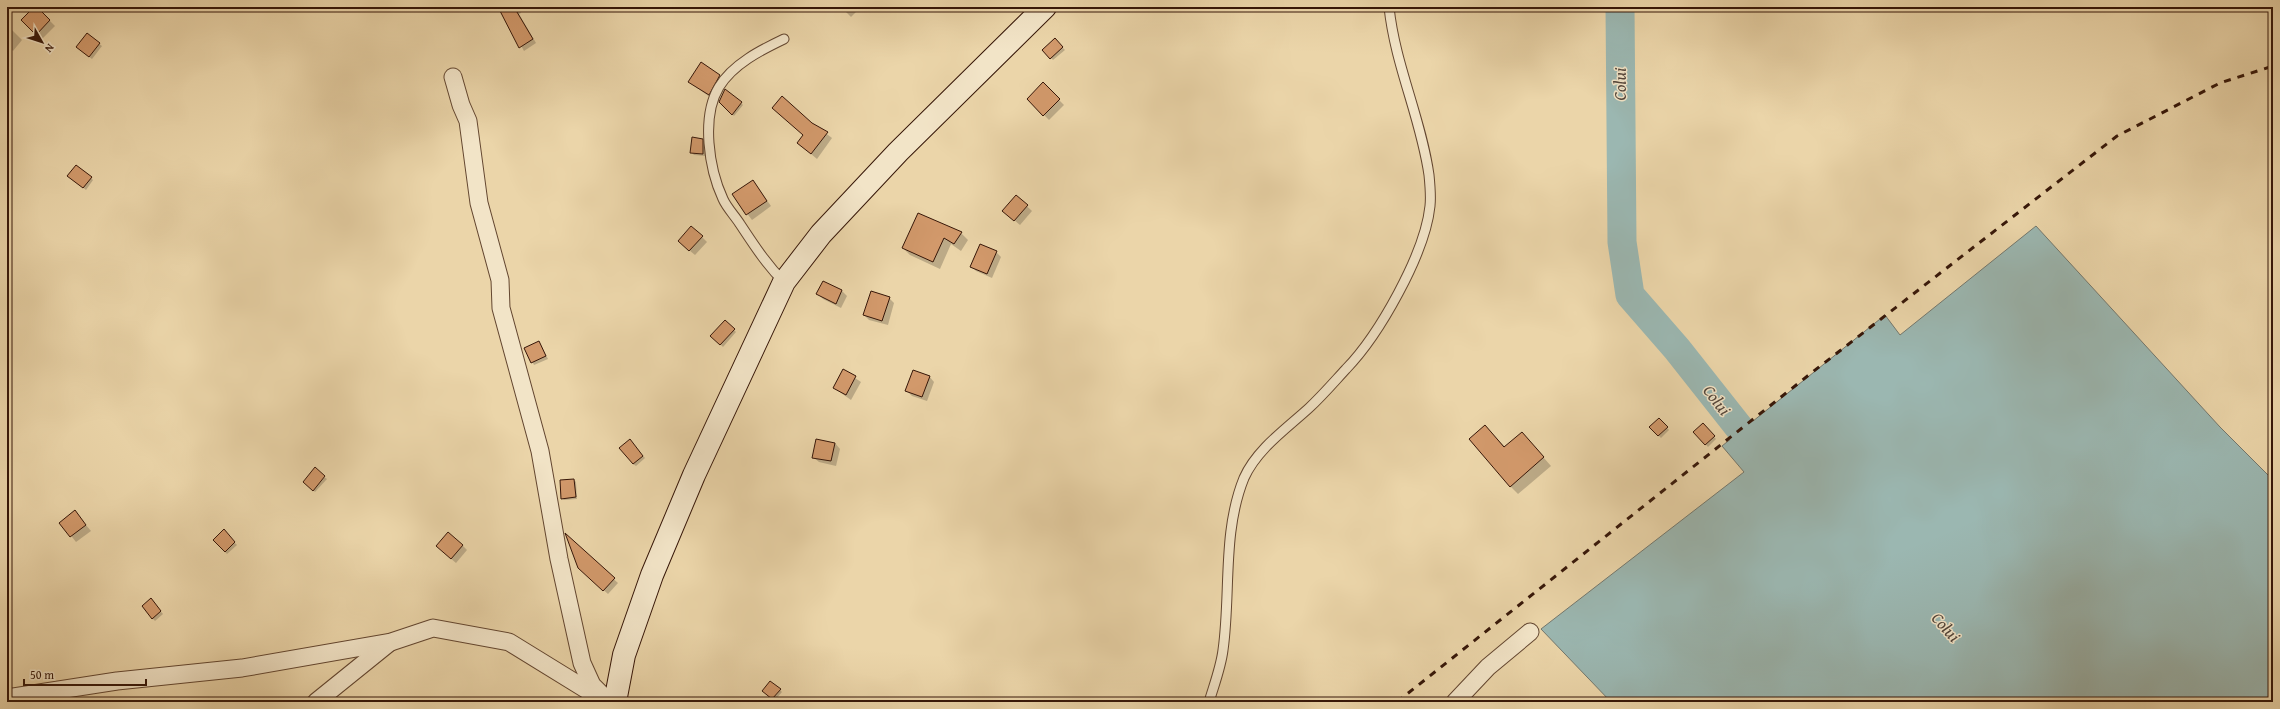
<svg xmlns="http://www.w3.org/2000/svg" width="2280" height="709" viewBox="0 0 2280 709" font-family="'Gentium Book Plus',serif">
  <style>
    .water { fill: #9bb7b1; stroke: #73776d }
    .shadow { fill: #0003 }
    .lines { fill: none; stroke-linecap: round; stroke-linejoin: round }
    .river { stroke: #9bb7b1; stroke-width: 29 }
    .building { fill: #d2996b; stroke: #361608 }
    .lane-casing { stroke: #634630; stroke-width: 11 }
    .street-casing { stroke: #634630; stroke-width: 19 }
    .secondary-casing { stroke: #361608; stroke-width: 24 }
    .lane { stroke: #f2e4c7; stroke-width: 9 }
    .street { stroke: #f2e4c7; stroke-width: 17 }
    .secondary { stroke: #f2e4c7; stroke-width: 22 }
    .rail { stroke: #361608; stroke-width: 3; stroke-dasharray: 7 7; stroke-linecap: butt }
    .labels { text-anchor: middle; stroke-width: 3; stroke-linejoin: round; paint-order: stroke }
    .water-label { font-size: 17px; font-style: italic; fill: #54463b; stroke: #f2e4c7 }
  </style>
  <rect width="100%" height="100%" fill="#ebd5a9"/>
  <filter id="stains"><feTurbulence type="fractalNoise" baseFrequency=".005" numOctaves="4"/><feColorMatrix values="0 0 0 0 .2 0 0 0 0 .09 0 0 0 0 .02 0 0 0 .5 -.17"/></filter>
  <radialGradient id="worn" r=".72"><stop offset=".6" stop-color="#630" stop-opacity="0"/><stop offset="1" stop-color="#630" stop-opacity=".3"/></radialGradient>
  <polygon class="water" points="2036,226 2220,427 2273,480 2273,702 1611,702 1541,629 1744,472 1722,446 1885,315 1900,335"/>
  <g class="shadow">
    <polygon points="36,7 55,26 42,39 23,20"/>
    <polygon points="500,7 518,7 521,13 519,14 536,43 524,51"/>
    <polygon points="660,7 668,7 662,10"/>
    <polygon points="841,7 861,7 851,17"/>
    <polygon points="11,29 22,40 13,51 7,45 7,33"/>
    <polygon points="87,35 102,46 92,59 80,50"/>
    <polygon points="1054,39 1065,50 1053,60 1043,50"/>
    <polygon points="719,76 724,81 714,100 689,82"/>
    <polygon points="1043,84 1064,105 1049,120 1028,99"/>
    <polygon points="720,102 741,103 743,105 734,116"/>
    <polygon points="812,123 832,138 817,159 798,143"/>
    <polygon points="702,139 705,142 705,156 694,155 692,153"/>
    <polygon points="71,178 91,178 93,180 86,190"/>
    <polygon points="753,181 771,206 752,220 733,195"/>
    <polygon points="1016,196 1032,211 1020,225 1009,216"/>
    <polygon points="961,233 968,240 961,251 951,244 940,269 910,255 903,248"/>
    <polygon points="702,237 707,242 695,255 684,246"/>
    <polygon points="996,252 1001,257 992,278 976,271 971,266"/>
    <polygon points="823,282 842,291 847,296 841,308 823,299 818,294"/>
    <polygon points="889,298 894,303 888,325 869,320 864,315"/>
    <polygon points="725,322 736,332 723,347 712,336"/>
    <polygon points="539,342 548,359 534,365 526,348"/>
    <polygon points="843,370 861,382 851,400 834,388"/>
    <polygon points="929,376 934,382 927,401 912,396 907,391"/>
    <polygon points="1659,419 1669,430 1661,438 1650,427"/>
    <polygon points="1703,425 1716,439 1708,447 1695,432"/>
    <polygon points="1485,426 1505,447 1529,441 1551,466 1518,494 1510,486"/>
    <polygon points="632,443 645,458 636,466 633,464"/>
    <polygon points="835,443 840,449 836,466 819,462 813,457"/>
    <polygon points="324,477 327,479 315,492 304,482"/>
    <polygon points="574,480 576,482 577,499 564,500 562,498"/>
    <polygon points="75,512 91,531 76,542 61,523"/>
    <polygon points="223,531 237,545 227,554 214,540"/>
    <polygon points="567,537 618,583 608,594 583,572"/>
    <polygon points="462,545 467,550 456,563 442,551"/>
    <polygon points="153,602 163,614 155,621 152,618"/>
    <polygon points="780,690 782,692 775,700 766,693"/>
  </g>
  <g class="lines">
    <polyline class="river" points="1620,7 1622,242 1630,295 1677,349 1741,430 1770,456"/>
  </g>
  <g class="building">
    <polygon points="34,7 37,7 50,20 36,35 21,20"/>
    <polygon points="498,7 514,7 533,39 519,48"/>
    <polygon points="87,33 100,43 89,57 76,47"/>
    <polygon points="1055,38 1063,47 1050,59 1042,50"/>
    <polygon points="701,62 720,75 709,95 688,82"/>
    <polygon points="1043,82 1060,99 1043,116 1027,99"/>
    <polygon points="725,89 742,102 732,115 719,102"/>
    <polygon points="782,96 812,123 828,132 811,154 797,143 803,135 772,108"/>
    <polygon points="692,137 703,139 703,154 690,153"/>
    <polygon points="76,165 92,177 83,188 67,176"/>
    <polygon points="753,180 767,201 746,215 732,194"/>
    <polygon points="1016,195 1028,205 1014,221 1002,211"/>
    <polygon points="918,213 962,232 954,244 944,238 933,262 902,248"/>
    <polygon points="691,226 703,236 689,251 678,241"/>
    <polygon points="980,244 997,251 987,274 970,267"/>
    <polygon points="823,281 842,290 836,304 816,294"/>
    <polygon points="871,291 890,297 882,321 863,315"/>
    <polygon points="725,320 735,329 720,345 710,336"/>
    <polygon points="539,341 546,356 531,363 524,348"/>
    <polygon points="843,369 856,376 846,395 833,388"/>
    <polygon points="913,370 930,376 922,397 905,391"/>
    <polygon points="1659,418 1668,427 1658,436 1649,427"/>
    <polygon points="1703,423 1715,436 1705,445 1693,432"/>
    <polygon points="1485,425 1504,447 1522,432 1544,457 1510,487 1469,439"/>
    <polygon points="630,439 643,456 633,464 619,448"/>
    <polygon points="816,439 835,443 831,461 812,458"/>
    <polygon points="315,467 325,476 313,491 303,482"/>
    <polygon points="574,479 576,497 561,499 560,480"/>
    <polygon points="75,510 86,525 70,537 59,523"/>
    <polygon points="224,529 235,542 225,552 213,540"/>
    <polygon points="448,532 463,545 451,559 436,546"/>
    <polygon points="565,533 615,578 603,591 578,568"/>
    <polygon points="151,598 161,611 152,619 142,606"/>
    <polygon points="770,681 781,689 772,699 762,691"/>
  </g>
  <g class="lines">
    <defs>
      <g id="lane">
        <path d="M784,282C766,264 754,245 740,224C735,216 727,208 723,199C709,169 701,117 719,87C733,64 761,50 784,39"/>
        <path d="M1209,702C1214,685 1221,667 1223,650C1231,594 1222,532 1244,478C1257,449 1286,429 1309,408C1322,396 1334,382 1346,369C1379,335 1425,254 1430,206C1431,197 1430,185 1429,175C1421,118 1395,65 1389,7"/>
      </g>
      <g id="street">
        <polyline points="453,77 461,105 468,121 479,203 500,280 501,308 540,451 559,559 582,663 592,685 609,702"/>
        <polyline points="7,698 117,681 242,668 391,642 433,628 509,642 600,698"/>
        <polyline points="316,702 389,643"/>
        <polyline points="1455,702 1488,667 1530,632"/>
      </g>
      <polyline id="secondary" points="615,702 624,655 652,575 694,475 784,282 821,234 898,152 1045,7"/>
    </defs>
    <use href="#lane" class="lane-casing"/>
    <use href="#street" class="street-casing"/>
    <use href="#secondary" class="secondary-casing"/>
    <use href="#lane" class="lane"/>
    <use href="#street" class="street"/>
    <use href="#secondary" class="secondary"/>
    <polyline class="rail" points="1397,702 1810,374 2117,136 2220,83 2273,66"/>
  </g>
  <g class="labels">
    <g class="water-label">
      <text transform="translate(1620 84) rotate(-90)" y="6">Colui</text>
      <text transform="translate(1717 400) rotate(52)" y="6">Colui</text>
      <text transform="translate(1946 627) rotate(48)" y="6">Colui</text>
    </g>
  </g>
  <rect width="2280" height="709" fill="none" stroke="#ebd5a9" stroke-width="24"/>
  <rect x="8" y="8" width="2264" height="693" fill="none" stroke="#361608" stroke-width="2"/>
  <rect x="12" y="12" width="2256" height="685" fill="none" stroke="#361608"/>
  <g transform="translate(42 42) rotate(129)" stroke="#f2e4c7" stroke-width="3" paint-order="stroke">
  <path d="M0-3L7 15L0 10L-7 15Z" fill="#361608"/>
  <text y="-6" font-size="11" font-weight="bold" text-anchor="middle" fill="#361608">N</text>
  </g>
  <path d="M24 679v6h122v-6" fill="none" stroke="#361608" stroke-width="2"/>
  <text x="30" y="679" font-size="12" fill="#361608" stroke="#f2e4c7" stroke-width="3" paint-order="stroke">50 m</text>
  <rect width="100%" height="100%" filter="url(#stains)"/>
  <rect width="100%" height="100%" fill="url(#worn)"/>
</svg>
